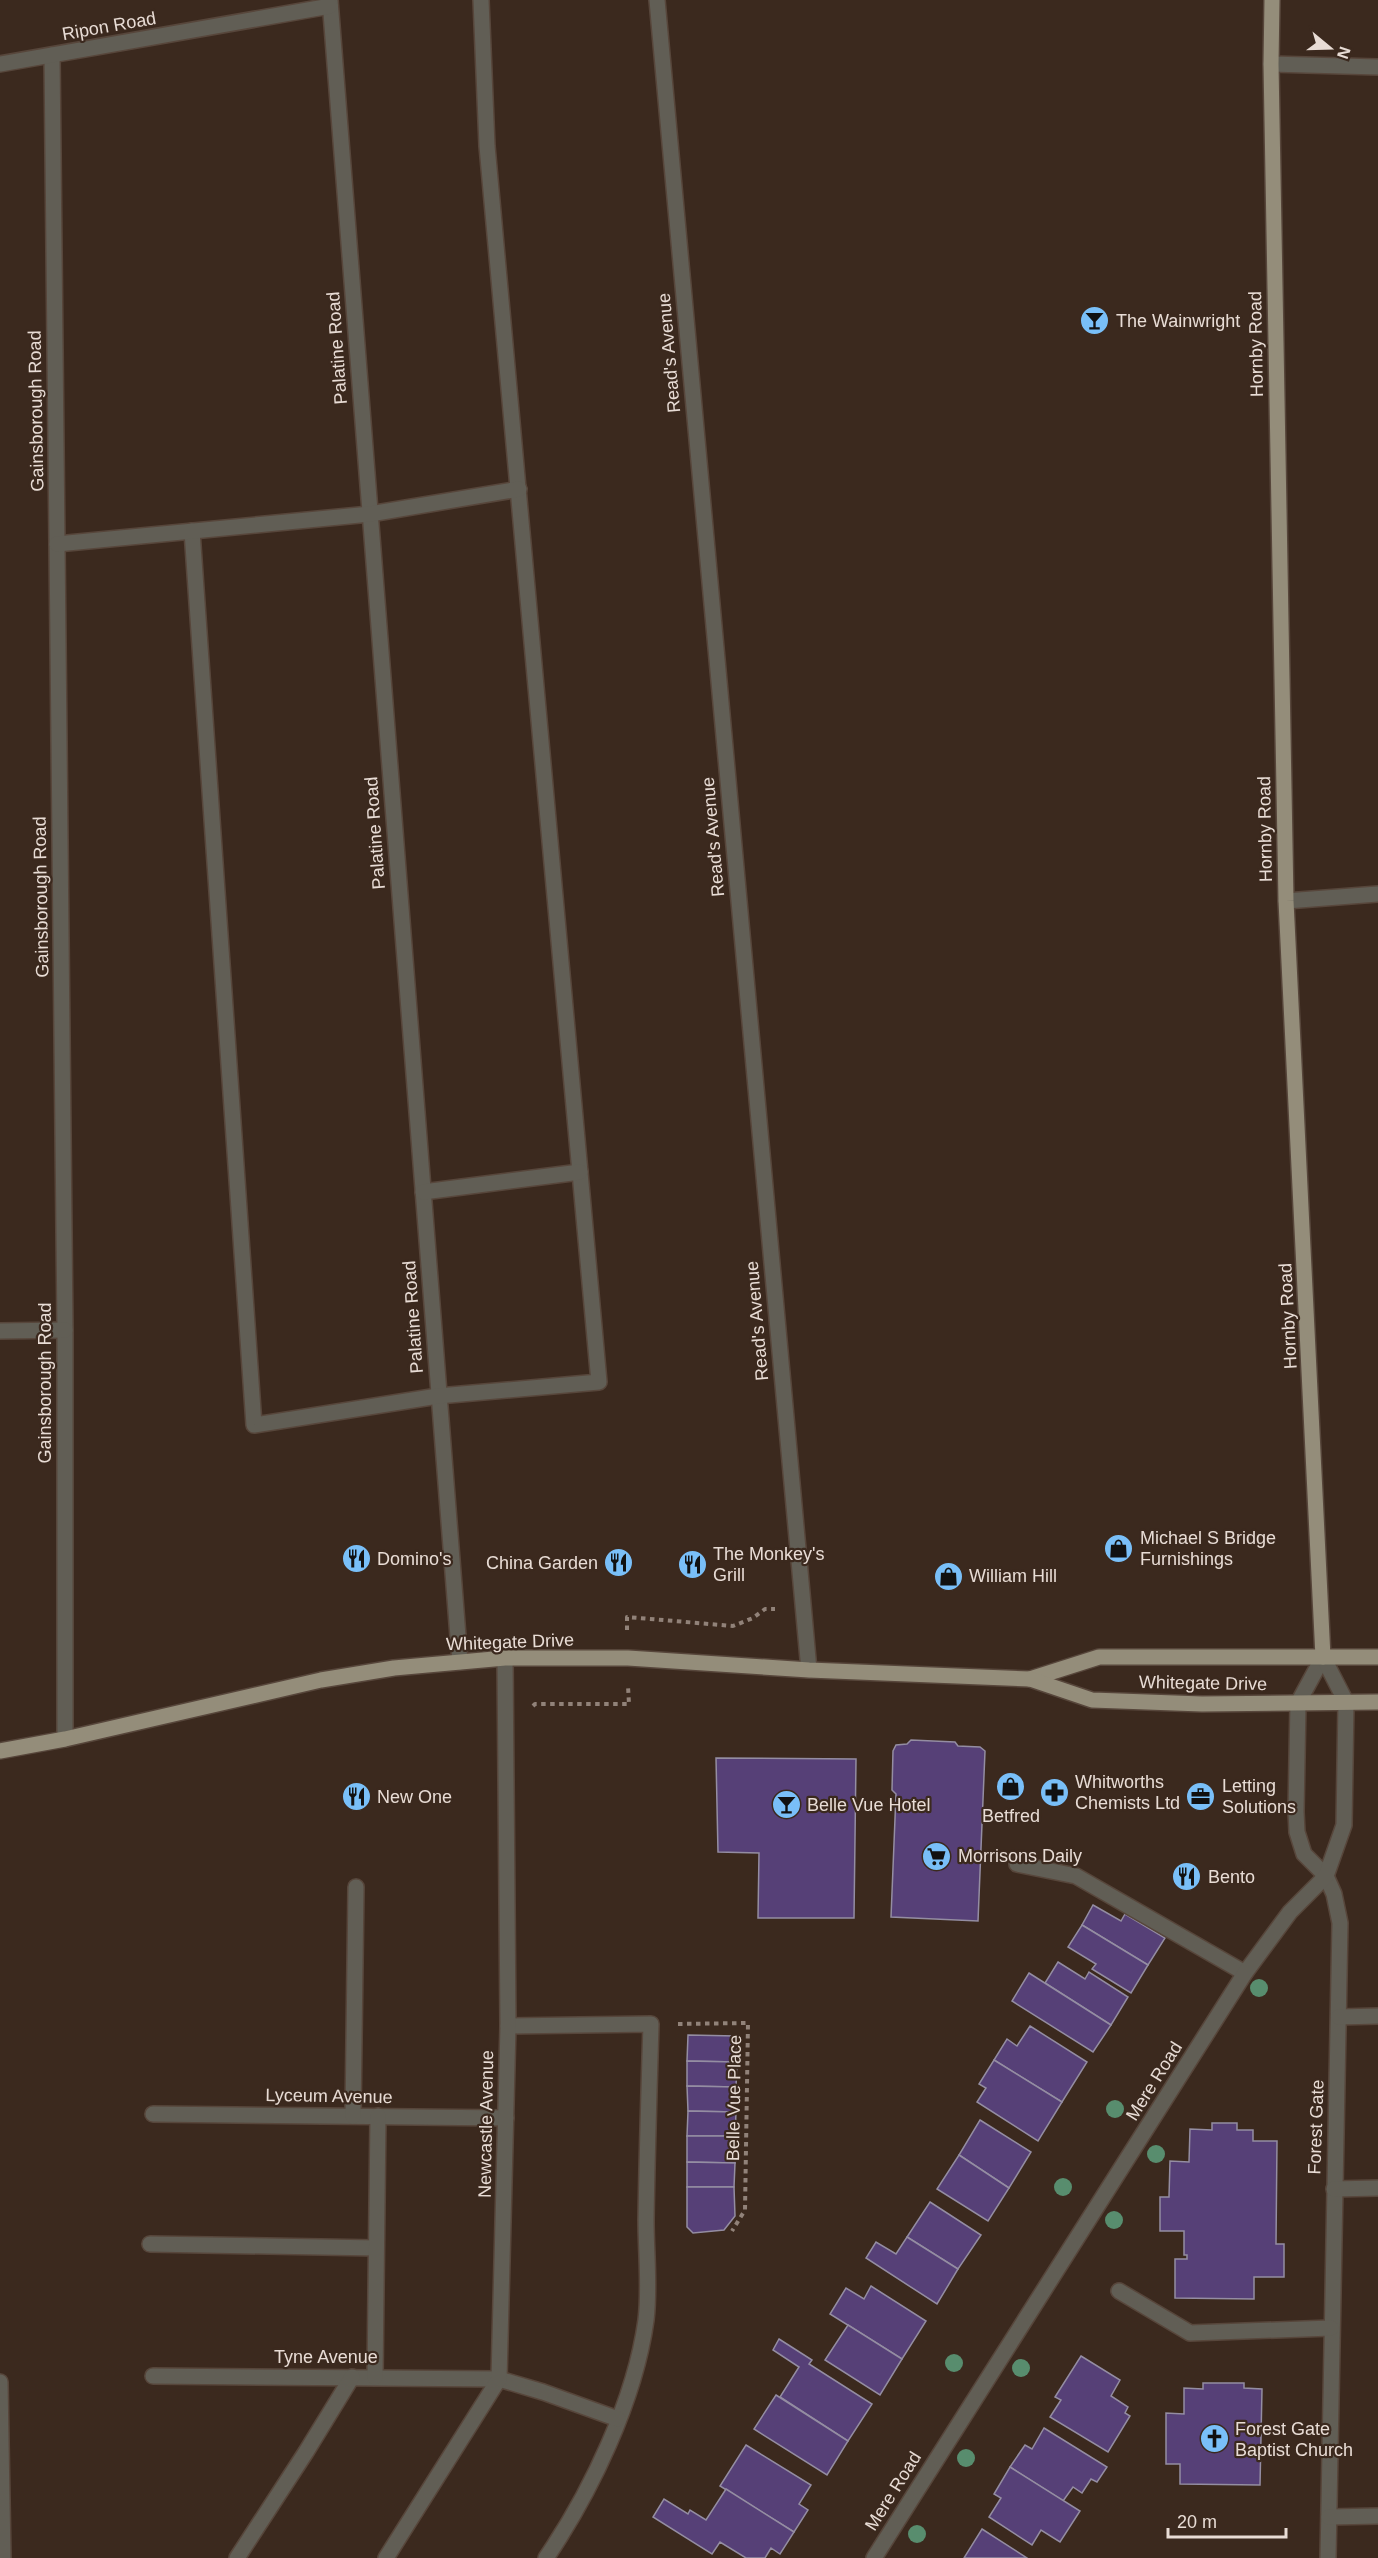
<svg xmlns="http://www.w3.org/2000/svg" width="1378" height="2558" viewBox="0 0 1378 2558" font-family="Helvetica,sans-serif">
  <style>
    .building { fill: #564077; stroke: #948da2; stroke-width: 1.5 }
    .lines { fill: none; stroke-linecap: round; stroke-linejoin: round }
    .minor-casing { stroke: #57463b; stroke-width: 18 }
    .major-casing { stroke: #57463b; stroke-width: 18 }
    .path { stroke: #918279; stroke-width: 4; stroke-dasharray: 4.5 4.5; stroke-linecap: butt }
    .minor { stroke: #615e55; stroke-width: 15 }
    .major { stroke: #948d7a; stroke-width: 15 }
    .tree { fill: #588d6e }
    .labels { text-anchor: middle; stroke-width: 4.5; stroke-linejoin: round; paint-order: stroke }
    .street-label { font-size: 18px; fill: #e8dcd5; stroke: #3b291e }
    .poi-label { font-size: 18px; fill: #e8dcd5; stroke: #3b291e; text-anchor: start }
  </style>
  <rect width="100%" height="100%" fill="#3b291e"/>
  <g class="building">
    <polygon points="911,1740 955,1742 958,1746 980,1747 985,1751 978,1921 891,1917 896,1794 892,1790 893,1751 896,1745 907,1744"/>
    <polygon points="716,1758 856,1759 854,1918 758,1918 759,1853 718,1852"/>
    <polygon points="1093,1905 1121,1921 1125,1914 1165,1938 1148,1965 1082,1925"/>
    <polygon points="1082,1925 1148,1965 1131,1993 1092,1969 1096,1964 1068,1947"/>
    <polygon points="1058,1962 1085,1979 1089,1972 1128,1997 1111,2025 1045,1983"/>
    <polygon points="1029,1973 1111,2025 1093,2052 1012,2001"/>
    <polygon points="1030,2026 1087,2062 1062,2102 994,2060 1007,2039 1017,2046"/>
    <polygon points="688,2035 736,2036 737,2062 687,2061"/>
    <polygon points="994,2060 1062,2102 1038,2141 977,2102 986,2088 979,2084"/>
    <polygon points="687,2061 737,2062 736,2087 687,2086"/>
    <polygon points="687,2086 736,2087 736,2112 688,2111"/>
    <polygon points="688,2111 736,2112 735,2136 687,2136"/>
    <polygon points="980,2120 1031,2152 1009,2188 959,2155"/>
    <polygon points="1212,2123 1237,2123 1237,2130 1253,2130 1253,2141 1277,2141 1276,2244 1284,2244 1284,2277 1254,2277 1254,2299 1175,2298 1175,2259 1187,2259 1187,2255 1184,2255 1184,2231 1160,2231 1160,2197 1169,2197 1170,2161 1189,2162 1190,2129 1212,2130"/>
    <polygon points="687,2136 735,2136 735,2163 687,2162"/>
    <polygon points="959,2155 1009,2188 988,2221 937,2189"/>
    <polygon points="687,2162 735,2163 734,2187 687,2187"/>
    <polygon points="687,2187 734,2187 735,2216 724,2230 693,2233 687,2227"/>
    <polygon points="930,2202 981,2235 958,2269 907,2237"/>
    <polygon points="907,2237 958,2269 937,2304 866,2258 876,2242 896,2254"/>
    <polygon points="871,2286 926,2321 902,2359 830,2314 846,2288 864,2299"/>
    <polygon points="848,2325 902,2359 880,2395 825,2360"/>
    <polygon points="779,2339 812,2360 809,2364 872,2404 848,2441 780,2397 799,2367 773,2350"/>
    <polygon points="1081,2356 1120,2380 1111,2396 1128,2407 1125,2413 1130,2416 1108,2452 1050,2417 1061,2400 1055,2397"/>
    <polygon points="1203,2383 1244,2383 1244,2388 1262,2389 1260,2485 1180,2484 1180,2464 1166,2464 1166,2413 1184,2414 1184,2388 1203,2389"/>
    <polygon points="776,2395 848,2441 827,2475 754,2429"/>
    <polygon points="1044,2428 1107,2467 1097,2482 1091,2479 1082,2493 1073,2487 1063,2501 1010,2467 1025,2445 1032,2449"/>
    <polygon points="746,2445 811,2485 799,2504 808,2510 794,2532 720,2486"/>
    <polygon points="1010,2467 1080,2511 1060,2542 1041,2530 1032,2545 989,2517 1001,2498 994,2494"/>
    <polygon points="726,2489 794,2532 780,2554 771,2548 765,2558 746,2558 720,2542 712,2554 653,2517 664,2499 688,2514 690,2510 706,2520"/>
    <polygon points="982,2529 1027,2558 964,2558"/>
  </g>
  <g class="lines">
    <defs>
      <g id="minor">
        <polyline points="330,0 460,1662"/>
        <polyline points="657,0 809,1670"/>
        <polyline points="52,55 65,1330 65,1739"/>
        <polyline points="0,64 330,6"/>
        <polyline points="1271,64 1378,67"/>
        <polyline points="192,531 254,1425 438,1396 599,1382 487,146 481,0"/>
        <polyline points="57,544 370,514 519,489"/>
        <polyline points="1286,901 1378,894"/>
        <polyline points="423,1192 580,1172"/>
        <polyline points="0,1331 65,1330"/>
        <polyline points="1323,1657 1298,1703 1296,1812 1297,1832 1304,1854 1326,1876 1334,1894 1340,1923 1328,2558"/>
        <polyline points="1017,1864 1076,1876 1245,1973"/>
        <polyline points="1339,2017 1378,2016"/>
        <path d="M508,2026L651,2024C649,2089 647,2154 646,2220C646,2252 650,2288 646,2320C635,2400 591,2492 546,2558"/>
        <polyline points="153,2114 506,2118"/>
        <polyline points="353,2116 356,1887"/>
        <polyline points="1334,2189 1378,2188"/>
        <polyline points="150,2244 376,2248"/>
        <polyline points="1119,2291 1190,2333 1331,2328"/>
        <polyline points="153,2376 499,2379 543,2392 618,2419"/>
        <polyline points="375,2377 378,2116"/>
        <polyline points="0,2382 3,2558"/>
        <polyline points="1329,2517 1378,2516"/>
        <polyline points="237,2558 306,2452 352,2377"/>
        <polyline points="386,2558 499,2379 508,2026 505,1658"/>
        <polyline points="874,2558 1245,1973 1290,1912 1326,1876 1344,1825 1346,1702 1323,1657"/>
      </g>
      <g id="major">
        <polyline points="1272,0 1271,64 1286,901 1323,1657"/>
        <polyline points="1030,1679 1099,1657 1378,1657"/>
        <polyline points="0,1751 65,1739 321,1680 394,1668 505,1658 628,1658 809,1670 1030,1679 1092,1700 1202,1704 1378,1702"/>
      </g>
    </defs>
    <use href="#minor" class="minor-casing"/>
    <use href="#major" class="major-casing"/>
    <g class="path">
      <polyline points="627,1630 627,1617 733,1626 753,1618 765,1609 775,1609"/>
      <polyline points="533,1706 535,1704 629,1704 628,1686"/>
      <polyline points="678,2024 748,2023 745,2210 732,2231"/>
    </g>
    <use href="#minor" class="minor"/>
    <use href="#major" class="major"/>
  </g>
  <g class="tree">
    <circle cx="1259" cy="1988" r="9"/>
    <circle cx="1115" cy="2109" r="9"/>
    <circle cx="1156" cy="2154" r="9"/>
    <circle cx="1063" cy="2187" r="9"/>
    <circle cx="1114" cy="2220" r="9"/>
    <circle cx="954" cy="2363" r="9"/>
    <circle cx="1021" cy="2368" r="9"/>
    <circle cx="966" cy="2458" r="9"/>
    <circle cx="917" cy="2534" r="9"/>
  </g>
  <defs>
    <symbol id="bar-disc" viewBox="-11 -11 22 22"><circle r="9.5" fill="#79bff8" stroke="#3b291e"/><path d="M-6-5H6L.8 .8V4.5H3.5V6h-7V4.5H-.8V.8Z" fill="#111"/></symbol>
    <symbol id="shop-disc" viewBox="-11 -11 22 22"><circle r="9.5" fill="#79bff8" stroke="#3b291e"/><path d="M-5-2.5h2.3a2.7 3.5 0 0 1 5.4 0H5L5.5 6h-11ZM-1.5-2.5h3a1.5 2.3 0 0 0-3 0Z" fill="#111"/></symbol>
    <symbol id="restaurant-disc" viewBox="-11 -11 22 22"><circle r="9.5" fill="#79bff8" stroke="#3b291e"/><path d="M-5-6h1v4h1v-4h1v4h1v-4h1v5L-1.5 .5V6h-2V.5L-5-1ZM5-6V6H3V1.5H1.5Q1.5-4 5-6Z" fill="#111"/></symbol>
    <symbol id="pharmacy-disc" viewBox="-11 -11 22 22"><circle r="9.5" fill="#79bff8" stroke="#3b291e"/><path d="M-2-6h4v4h4v4h-4v4h-4v-4h-4v-4h4Z" fill="#111"/></symbol>
    <symbol id="office-disc" viewBox="-11 -11 22 22"><circle r="9.5" fill="#79bff8" stroke="#3b291e"/><path d="M-6-3h4V-5.5h4V-3h4V5H-6ZM-1-4.5V-3h2v-1.5ZM-6 0V1H6V0Z" fill="#111"/></symbol>
    <symbol id="supermarket-disc" viewBox="-11 -11 22 22"><circle r="9.5" fill="#79bff8" stroke="#3b291e"/><path d="M-6-5.5h2.5l.6 2H6L4.5 2H-2.5L-4.4-4H-6ZM-1.5 3.2a1.3 1.3 0 1 0 .1 0ZM3 3.2a1.3 1.3 0 1 0 .1 0Z" fill="#111"/></symbol>
    <symbol id="church-disc" viewBox="-11 -11 22 22"><circle r="9.5" fill="#79bff8" stroke="#3b291e"/><path d="M-1.2-6h2.4v3.5h3.3v2.4h-3.3V6h-2.4V-.1h-3.3v-2.4h3.3Z" fill="#111"/></symbol>
  </defs>
  <g fill-rule="evenodd">
    <use href="#bar-disc" x="1078" y="304" width="33" height="33"/>
    <use href="#shop-disc" x="1102" y="1532" width="33" height="33"/>
    <use href="#restaurant-disc" x="340" y="1542" width="33" height="33"/>
    <use href="#restaurant-disc" x="602" y="1546" width="33" height="33"/>
    <use href="#restaurant-disc" x="676" y="1548" width="33" height="33"/>
    <use href="#shop-disc" x="932" y="1560" width="33" height="33"/>
    <use href="#shop-disc" x="994" y="1770" width="33" height="33"/>
    <use href="#pharmacy-disc" x="1038" y="1776" width="33" height="33"/>
    <use href="#office-disc" x="1184" y="1780" width="33" height="33"/>
    <use href="#restaurant-disc" x="340" y="1780" width="33" height="33"/>
    <use href="#bar-disc" x="770" y="1788" width="33" height="33"/>
    <use href="#supermarket-disc" x="920" y="1840" width="33" height="33"/>
    <use href="#restaurant-disc" x="1170" y="1860" width="33" height="33"/>
    <use href="#church-disc" x="1198" y="2422" width="33" height="33"/>
  </g>
  <g class="labels">
    <g class="street-label">
      <text transform="translate(109 26) rotate(-10)" y="6">Ripon Road</text>
      <text transform="translate(1256 344) rotate(-91)" y="6">Hornby Road</text>
      <text transform="translate(337 348) rotate(-94)" y="6">Palatine Road</text>
      <text transform="translate(669 353) rotate(-95)" y="6">Read's Avenue</text>
      <text transform="translate(36 411) rotate(-91)" y="6">Gainsborough Road</text>
      <text transform="translate(1265 829) rotate(-91)" y="6">Hornby Road</text>
      <text transform="translate(375 833) rotate(-94)" y="6">Palatine Road</text>
      <text transform="translate(713 837) rotate(-95)" y="6">Read's Avenue</text>
      <text transform="translate(41 897) rotate(-91)" y="6">Gainsborough Road</text>
      <text transform="translate(1288 1316) rotate(-93)" y="6">Hornby Road</text>
      <text transform="translate(413 1317) rotate(-94)" y="6">Palatine Road</text>
      <text transform="translate(757 1321) rotate(-95)" y="6">Read's Avenue</text>
      <text transform="translate(45 1383) rotate(-90)" y="6">Gainsborough Road</text>
      <text transform="translate(510 1642) rotate(-2)" y="6">Whitegate Drive</text>
      <text transform="translate(1203 1683) rotate(1)" y="6">Whitegate Drive</text>
      <text transform="translate(1154 2081) rotate(-58)" y="6">Mere Road</text>
      <text transform="translate(329 2096) rotate(1)" y="6">Lyceum Avenue</text>
      <text transform="translate(734 2098) rotate(-89)" y="6">Belle Vue Place</text>
      <text transform="translate(486 2124) rotate(-89)" y="6">Newcastle Avenue</text>
      <text transform="translate(1316 2127) rotate(-88)" y="6">Forest Gate</text>
      <text x="326" y="2363">Tyne Avenue</text>
      <text transform="translate(893 2491) rotate(-58)" y="6">Mere Road</text>
    </g>
    <g class="poi-label">
      <text x="1116" y="327">The Wainwright</text>
      <text x="1140" y="1544">Michael S Bridge<tspan x="1140" dy="21">Furnishings</tspan></text>
      <text x="713" y="1560">The Monkey's<tspan x="713" dy="21">Grill</tspan></text>
      <text x="377" y="1565">Domino's</text>
      <text x="598" y="1569" text-anchor="end">China Garden</text>
      <text x="969" y="1582">William Hill</text>
      <text x="1075" y="1788">Whitworths<tspan x="1075" dy="21">Chemists Ltd</tspan></text>
      <text x="1222" y="1792">Letting<tspan x="1222" dy="21">Solutions</tspan></text>
      <text x="377" y="1803">New One</text>
      <text x="807" y="1811">Belle Vue Hotel</text>
      <text x="1011" y="1822" text-anchor="middle">Betfred</text>
      <text x="958" y="1862">Morrisons Daily</text>
      <text x="1208" y="1883">Bento</text>
      <text x="1235" y="2435">Forest Gate<tspan x="1235" dy="21">Baptist Church</tspan></text>
    </g>
  </g>
  <g transform="translate(1330 48) rotate(109)" stroke="#3b291e" stroke-width="4.5" paint-order="stroke">
  <path d="M0-4.5L10 22L0 15L-10 22Z" fill="#e8dcd5"/>
  <text y="-9" font-size="16" font-weight="bold" text-anchor="middle" fill="#e8dcd5">N</text>
  </g>
  <path d="M1168 2528v9h118v-9" fill="none" stroke="#e8dcd5" stroke-width="3"/>
  <text x="1177" y="2528" font-size="18" fill="#e8dcd5" stroke="#3b291e" stroke-width="4.5" paint-order="stroke">20 m</text>
</svg>
